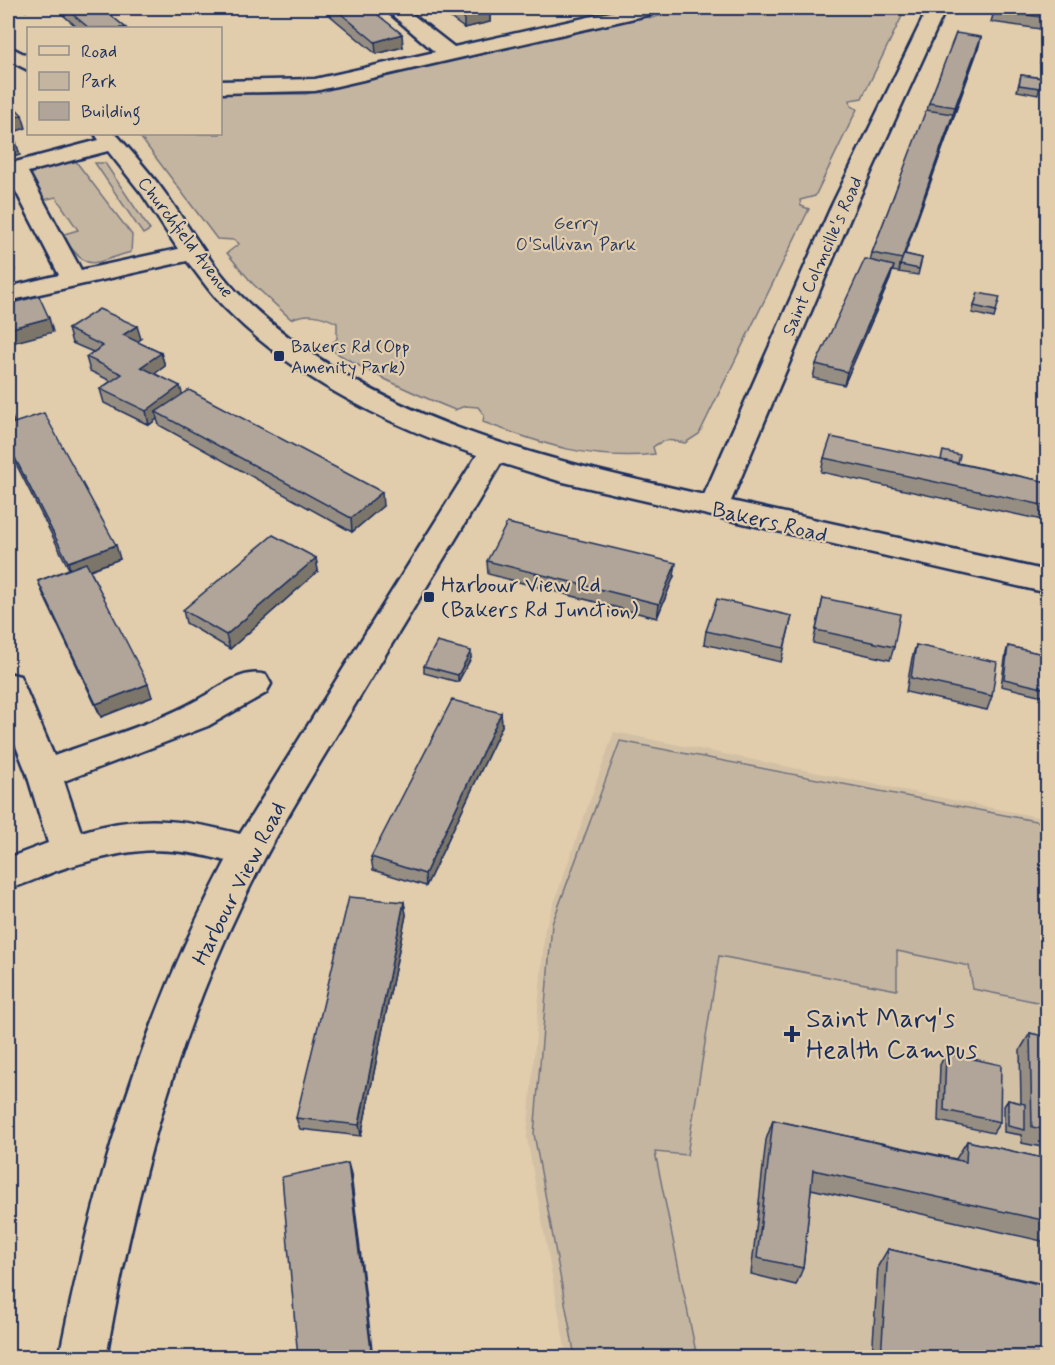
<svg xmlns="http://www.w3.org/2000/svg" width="1055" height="1365" viewBox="0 0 1055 1365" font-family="Mynerve,sans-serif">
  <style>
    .built { fill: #d2c0a5 }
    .green { fill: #c4b5a0; stroke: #70727f; stroke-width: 1.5 }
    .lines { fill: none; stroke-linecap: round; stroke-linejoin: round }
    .minor-casing { stroke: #1b2f5e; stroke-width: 5 }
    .minor { fill: #e1ccab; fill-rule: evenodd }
    .wall { fill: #978e83; stroke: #1b2f5e; stroke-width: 1.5 }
    .shaded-wall { fill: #7b746a; stroke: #1b2f5e; stroke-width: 1.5 }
    .building { fill: #b0a598; stroke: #1b2f5e; stroke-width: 1.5 }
    .poi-dot { fill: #1b2f5e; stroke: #e1ccab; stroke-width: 2 }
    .labels { text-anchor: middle; stroke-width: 4.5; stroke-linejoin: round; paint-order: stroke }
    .far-park-label { font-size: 18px; fill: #2c3c65; stroke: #e1ccab }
    .far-street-label { font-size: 18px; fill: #1b2f5e; stroke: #e1ccab }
    .far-poi-label { font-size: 18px; fill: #1b2f5e; stroke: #e1ccab; text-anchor: start }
    .street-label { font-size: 22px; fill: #1b2f5e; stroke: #e1ccab }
    .poi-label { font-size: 22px; fill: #1b2f5e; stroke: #e1ccab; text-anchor: start }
    .near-poi-label { font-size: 27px; fill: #1b2f5e; stroke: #e1ccab; text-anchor: start }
  </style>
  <rect width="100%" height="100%" fill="#e1ccab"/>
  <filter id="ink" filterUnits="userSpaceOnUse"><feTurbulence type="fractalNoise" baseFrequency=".0167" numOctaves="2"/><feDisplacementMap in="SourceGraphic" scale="12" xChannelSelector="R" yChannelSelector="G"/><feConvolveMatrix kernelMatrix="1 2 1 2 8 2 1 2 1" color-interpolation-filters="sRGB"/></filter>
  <g filter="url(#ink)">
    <polygon class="built" points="614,732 1047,819 1047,1357 567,1358 527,1138 545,929"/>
    <g class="green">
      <path d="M675,8H904L905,10L862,98L850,100L851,106L857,109L815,196L800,200L801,206L809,209L699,434L685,443C673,440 664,438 653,447L655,454C591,461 542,444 483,422L484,415L478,407L465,406L455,410C410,392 368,373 327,347L337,339V323C321,315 308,312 291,319L253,284L227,253L239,244L235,240L217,239L138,134H220L221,94H306L639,16L652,18L663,15V10Z"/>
      <path d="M74,159L132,235L131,252C88,264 90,274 61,235L78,230L56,197L39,201L24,173Z"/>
      <polygon points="95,163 105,163 150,230 143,234"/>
      <polygon points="620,741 1046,823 1047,1004 973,989 969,966 897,951 897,990 719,956 687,1155 655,1152 697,1357 575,1357 534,1134 552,924"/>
    </g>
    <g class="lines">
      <defs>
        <g id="minor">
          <polygon points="384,8 404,8 454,47 629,8 661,8 652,14 315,91 220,93 220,81 315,79 435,52"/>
          <path d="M928,8H946L855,207L731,501L1048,571V593L559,481L501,463C449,551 395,638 342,726C307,784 271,842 242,903C173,1046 133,1201 106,1358H59C93,1185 143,1017 226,861C162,843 129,849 68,867C47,873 28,884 8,889V858L48,843L27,774L8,726V673L20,676L54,756C102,738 155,724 199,699C220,688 242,668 266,675L271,684L266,693L208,726L64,781L81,832C139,814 182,819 240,834L477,455C385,424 294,378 225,308C211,294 200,277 187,261L8,301V287L59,275L8,176V164L99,140L95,134H116C130,150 145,167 159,185C187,222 209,265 243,298C370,420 538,458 704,495L831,207ZM108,151L142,194L178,249L81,270L28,172Z"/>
          <polygon points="8,46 28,56 28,70 8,60"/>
        </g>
      </defs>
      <use href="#minor" class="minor-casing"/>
      <use href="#minor" class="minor"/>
    </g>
    <g class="wall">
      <polygon points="17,8 33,8 26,11"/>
      <polygon points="55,8 102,8 126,28 78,28"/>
      <polygon points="321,8 369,8 403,47 376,54"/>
      <polygon points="437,8 487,8 490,10 490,22 464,28"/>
      <polygon points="995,8 1047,8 1047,30 991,22"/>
      <polygon points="981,37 978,49 905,254 922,258 918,275 892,271 890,279 844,385 813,378 816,364 870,261 872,253 927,110 929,103"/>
      <polygon points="1043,48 1047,49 1047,64 1040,63"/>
      <polygon points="1021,75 1042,78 1038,95 1017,91"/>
      <polygon points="978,293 996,311 994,318 972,313"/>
      <polygon points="68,329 141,339 137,342 161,353 165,366 154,374 182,394 383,506 352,532 159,425 157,419 149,425 104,403 100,389 111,381 90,371 86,357 93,352 72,343"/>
      <polygon points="8,409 14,423 120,559 90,570 152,697 101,717 43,594 38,581 69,569 8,448"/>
      <polygon points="824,458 958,463 1047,482 1047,521 821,472"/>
      <polygon points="316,558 318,571 230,649 186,623 183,610"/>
      <polygon points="487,561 674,576 657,618 488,574"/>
      <polygon points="823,598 894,647 890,660 813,643"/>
      <polygon points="792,616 781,662 704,644 706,631"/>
      <polygon points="916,645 992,696 987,710 906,692 912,658"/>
      <polygon points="1008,646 1047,655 1047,697 1001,686 1006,653"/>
      <polygon points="471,658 458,682 424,673 424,666"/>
      <polygon points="501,713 502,726 426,886 373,870 371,857"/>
      <polygon points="404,902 406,915 361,1136 300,1129 296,1118"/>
      <polygon points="1030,1033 1047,1037 1047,1148 1022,1143 1021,1135 1004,1132 1004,1106 1008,1100 1021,1103 1020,1050"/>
      <polygon points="946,1053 1000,1122 993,1133 938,1121 940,1065"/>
      <polygon points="773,1120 956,1159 967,1141 1047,1159 1047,1358 872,1358 878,1266 888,1249 1043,1284 1042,1241 811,1189 803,1268 796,1285 751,1274 766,1140"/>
    </g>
    <g class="shaded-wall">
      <polygon points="490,10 490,22 464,28 464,16"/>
      <polygon points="402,34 403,47 376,54 375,42"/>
      <polygon points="981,37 978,49 952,120 955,107"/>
      <polygon points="953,114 950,127 900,265 899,272 902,259"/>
      <polygon points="22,115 26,128 8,134 8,120"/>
      <polygon points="16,142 20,155 8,159 8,145"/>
      <polygon points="11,256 15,270 8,272 8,257"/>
      <polygon points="894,266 890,279 844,385 847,372"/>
      <polygon points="49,318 53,332 8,344 8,329"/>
      <polygon points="137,326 141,339 127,349 123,335"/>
      <polygon points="161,353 165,366 145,381 141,367"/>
      <polygon points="180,386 184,400 156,412 157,419 149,425 146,411"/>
      <polygon points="12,417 17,431 8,434 8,419"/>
      <polygon points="382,492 383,506 352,532 351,518"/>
      <polygon points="116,545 120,559 72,576 68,562"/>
      <polygon points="316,558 318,571 230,649 226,635"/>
      <polygon points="676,563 674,576 657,618 659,604"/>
      <polygon points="471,651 471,658 458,682 458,675"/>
      <polygon points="148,684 152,697 101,717 96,704"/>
      <polygon points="501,713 502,726 426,886 425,874"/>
      <polygon points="404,902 406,915 361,1136 359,1125"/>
      <polygon points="348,1163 351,1174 373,1358 372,1358"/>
    </g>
    <g class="building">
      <polygon points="65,8 102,8 126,28 89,28"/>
      <polygon points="334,8 369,8 402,34 375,42"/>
      <polygon points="452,8 487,8 490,10 464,16"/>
      <polygon points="995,8 1047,8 1047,18 994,10"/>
      <polygon points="956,33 981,37 955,107 929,103"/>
      <polygon points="1043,48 1047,49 1047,58 1042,57"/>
      <polygon points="1021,75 1042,78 1040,88 1019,85"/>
      <polygon points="8,100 22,115 8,120"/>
      <polygon points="926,110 953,114 902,259 872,253"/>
      <polygon points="8,132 16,142 8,145"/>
      <polygon points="8,250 11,256 8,257"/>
      <polygon points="904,254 922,258 919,269 900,265"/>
      <polygon points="865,259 894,266 847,372 816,364"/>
      <polygon points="978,293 1000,297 996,311 974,306"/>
      <polygon points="39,296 49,318 8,329 8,304"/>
      <polygon points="99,309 137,326 123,335 161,353 141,367 180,386 146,411 100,389 122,374 86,357 103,346 68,329"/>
      <polygon points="189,390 382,492 351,518 156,412"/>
      <polygon points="8,409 12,417 8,419"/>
      <polygon points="44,413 116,545 68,562 8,444 8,425"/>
      <polygon points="831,437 1047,482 1047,506 824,458"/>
      <polygon points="943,451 960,455 958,463 941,460"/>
      <polygon points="507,523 676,563 659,604 487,561"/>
      <polygon points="273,535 316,558 226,635 183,610"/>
      <polygon points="86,563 148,684 96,704 38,581"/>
      <polygon points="823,598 900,614 894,647 816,630"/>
      <polygon points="717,599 792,616 784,648 706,631"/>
      <polygon points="437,642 471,651 458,675 424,666"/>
      <polygon points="916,645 997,662 992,696 911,678"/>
      <polygon points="1008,646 1047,655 1047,689 1004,679"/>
      <polygon points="452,700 501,713 425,874 371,857"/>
      <polygon points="349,897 404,902 359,1125 296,1118"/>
      <polygon points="1030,1033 1047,1037 1047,1130 1032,1127"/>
      <polygon points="946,1053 1001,1065 1000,1122 944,1110"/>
      <polygon points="1008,1100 1025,1104 1025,1130 1008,1126"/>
      <polygon points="773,1120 966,1162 967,1141 1047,1159 1047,1221 813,1170 803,1268 757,1258"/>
      <polygon points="348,1163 372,1358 298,1358 282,1177"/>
      <polygon points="888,1249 1047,1286 1047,1358 881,1358"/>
    </g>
  </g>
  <g class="poi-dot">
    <rect x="273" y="350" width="12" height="12" rx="3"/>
    <rect x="423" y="591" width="12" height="12" rx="3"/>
    <path d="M789 1025h6v6h6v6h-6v6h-6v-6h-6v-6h6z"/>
  </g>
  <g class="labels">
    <g class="far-park-label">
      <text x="576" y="229">Gerry<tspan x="576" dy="21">O'Sullivan Park</tspan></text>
    </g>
    <g class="far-street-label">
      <text transform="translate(186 237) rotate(53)" y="6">Churchfield Avenue</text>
      <text transform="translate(822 256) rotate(-66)" y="6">Saint Colmcille's Road</text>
    </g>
    <g class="far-poi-label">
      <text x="291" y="352">Bakers Rd (Opp<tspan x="291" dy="21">Amenity Park)</tspan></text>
    </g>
    <g class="street-label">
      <text transform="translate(770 521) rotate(13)" y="8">Bakers Road</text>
      <text transform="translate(238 883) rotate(-63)" y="8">Harbour View Road</text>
    </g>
    <g class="poi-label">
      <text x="441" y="592">Harbour View Rd<tspan x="441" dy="25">(Bakers Rd Junction)</tspan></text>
    </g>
    <g class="near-poi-label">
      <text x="806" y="1027">Saint Mary's<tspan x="806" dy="31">Health Campus</tspan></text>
    </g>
  </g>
  <rect width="1055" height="1365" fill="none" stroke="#e1ccab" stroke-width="30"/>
  <rect x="15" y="15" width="1025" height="1335" fill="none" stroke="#1b2f5e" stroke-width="2" filter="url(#ink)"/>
  <rect x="27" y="27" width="195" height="108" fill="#e1ccab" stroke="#928d8c" stroke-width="1.5"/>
  <rect x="39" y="46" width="30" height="9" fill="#e1ccab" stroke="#928d8c" stroke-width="1.5"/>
  <text x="81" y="57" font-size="18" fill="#1b2f5e">Road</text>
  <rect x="39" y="72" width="30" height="18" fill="#c4b5a0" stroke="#928d8c" stroke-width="1.5"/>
  <text x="81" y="87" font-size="18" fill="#1b2f5e">Park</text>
  <rect x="39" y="102" width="30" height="18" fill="#b0a598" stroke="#928d8c" stroke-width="1.5"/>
  <text x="81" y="117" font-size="18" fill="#1b2f5e">Building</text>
</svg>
